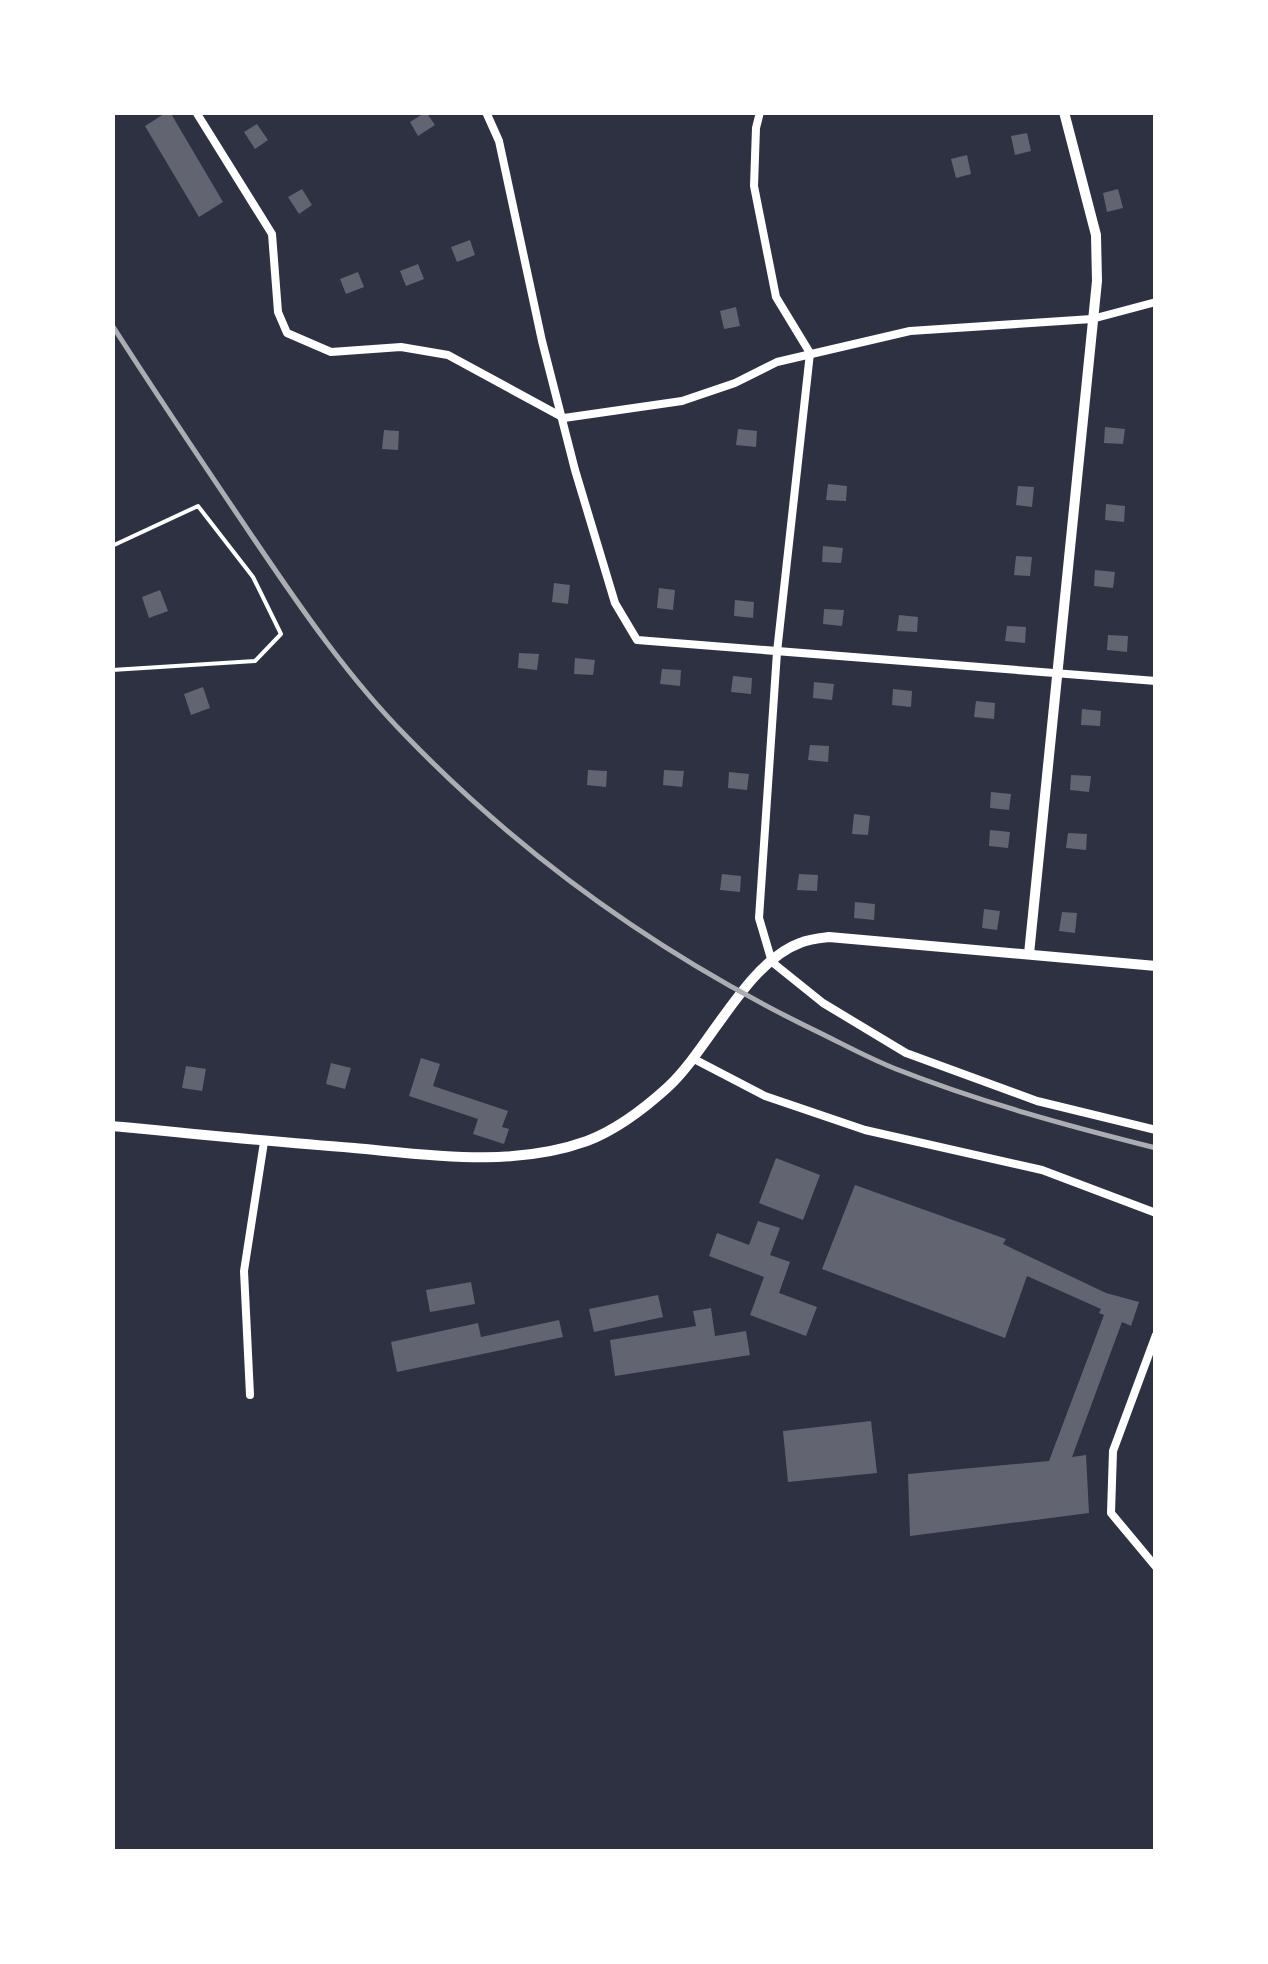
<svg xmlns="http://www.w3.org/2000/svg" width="1268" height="1964" viewBox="0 0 1268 1964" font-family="'Libre Baskerville',serif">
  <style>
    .building { fill: #626471 }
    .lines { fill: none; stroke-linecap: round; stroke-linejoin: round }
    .service { stroke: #fff; stroke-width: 4 }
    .minor { stroke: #fff; stroke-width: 8 }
    .tertiary { stroke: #fff; stroke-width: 10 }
    .rail { stroke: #abadb3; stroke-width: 5 }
  </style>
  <rect width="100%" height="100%" fill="#2d3142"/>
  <g class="building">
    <polygon points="167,112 170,112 223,202 199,217 145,126"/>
    <polygon points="426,112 435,125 418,136 410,122"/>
    <polygon points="257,124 268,140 255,149 244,132"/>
    <polygon points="1027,133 1031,151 1015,155 1011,136"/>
    <polygon points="967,155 971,174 956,178 951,159"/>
    <polygon points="302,189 312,205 299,214 288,197"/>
    <polygon points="1118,189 1123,208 1107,212 1103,193"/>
    <polygon points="470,240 475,255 457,262 451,247"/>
    <polygon points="418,264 424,279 406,286 400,271"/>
    <polygon points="358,272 364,287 346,294 340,279"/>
    <polygon points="736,307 740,326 724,329 720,311"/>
    <polygon points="1105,427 1125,429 1123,444 1104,443"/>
    <polygon points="738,429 757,431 756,447 736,445"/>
    <polygon points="384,430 399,431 398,450 382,449"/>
    <polygon points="828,484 847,486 846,501 826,500"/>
    <polygon points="1018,486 1034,487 1032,507 1016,505"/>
    <polygon points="1106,504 1125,506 1124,522 1105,520"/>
    <polygon points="823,546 843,548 841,563 822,562"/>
    <polygon points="1016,556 1032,557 1030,576 1014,575"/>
    <polygon points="1095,570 1115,572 1113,588 1094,586"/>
    <polygon points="554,583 570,585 568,604 552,602"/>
    <polygon points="659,588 675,590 673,610 657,608"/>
    <polygon points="160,590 168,611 149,618 142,597"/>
    <polygon points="735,600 754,602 753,618 734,616"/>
    <polygon points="824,609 844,610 842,626 823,624"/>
    <polygon points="899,615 918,617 917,632 897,631"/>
    <polygon points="1007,626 1026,627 1025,643 1005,641"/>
    <polygon points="1108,635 1128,636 1127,652 1107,650"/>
    <polygon points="519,653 539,654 537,670 518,668"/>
    <polygon points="575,658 595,660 593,675 574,674"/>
    <polygon points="662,669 681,670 680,686 660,684"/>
    <polygon points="733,676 752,678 751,694 731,692"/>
    <polygon points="814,682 834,684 832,700 813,698"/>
    <polygon points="203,687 210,708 191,715 184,694"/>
    <polygon points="893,689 912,691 911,707 892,705"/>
    <polygon points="976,701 995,703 994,719 974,717"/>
    <polygon points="1082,709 1101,711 1100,726 1081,725"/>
    <polygon points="810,745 829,746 828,762 808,760"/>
    <polygon points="588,770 607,771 606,787 587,785"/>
    <polygon points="664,770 684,771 682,787 663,785"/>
    <polygon points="729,772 749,774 747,790 728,788"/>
    <polygon points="1071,775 1091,776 1089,792 1070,790"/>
    <polygon points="991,792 1011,794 1009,810 990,808"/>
    <polygon points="854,814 870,816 868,835 852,834"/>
    <polygon points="990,830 1010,832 1008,848 989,846"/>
    <polygon points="1068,833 1087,834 1086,850 1066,848"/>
    <polygon points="722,874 741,876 740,892 720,890"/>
    <polygon points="799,874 818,875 817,891 797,890"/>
    <polygon points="855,902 875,904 874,920 854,918"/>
    <polygon points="984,909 1000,911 997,930 982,928"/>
    <polygon points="1062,912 1077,913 1075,933 1059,931"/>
    <polygon points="421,1058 440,1064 433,1086 508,1111 502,1127 509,1129 504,1144 473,1134 478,1119 409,1096"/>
    <polygon points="331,1063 351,1068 345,1089 326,1084"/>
    <polygon points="186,1066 206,1069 202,1091 182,1088"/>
    <polygon points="776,1158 820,1175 803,1220 759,1203"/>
    <polygon points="855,1185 1006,1239 1003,1244 1106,1293 1139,1302 1131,1326 1122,1322 1072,1457 1086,1455 1089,1513 910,1536 908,1474 1049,1461 1104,1315 1099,1313 1101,1309 1027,1276 1005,1338 822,1269"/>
    <polygon points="758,1221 780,1228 770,1255 790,1262 779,1293 817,1307 806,1336 750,1315 764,1277 709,1256 717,1233 749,1245"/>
    <polygon points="471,1282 475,1304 430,1312 426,1290"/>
    <polygon points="658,1295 663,1317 594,1332 589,1309"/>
    <polygon points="711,1308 715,1336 746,1331 750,1355 615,1376 610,1340 696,1326 693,1311"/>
    <polygon points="559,1320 563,1337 397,1372 391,1342 478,1323 481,1337"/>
    <polygon points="871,1421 877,1473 788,1482 783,1431"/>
  </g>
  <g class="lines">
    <polyline class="service" points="112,546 198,506 253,577 281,634 255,661 112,670"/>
    <g class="minor">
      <polyline points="196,112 272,234 278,312 287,333 331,352 401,347 448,355 564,418 682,401 735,383 777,362 910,331 1092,319 1156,302"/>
      <polyline points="486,112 499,141 542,341 575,470 615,603 637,640 1156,681"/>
      <polyline points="760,112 756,128 754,186 776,297 810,353 777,652 759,918 772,962 823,1003 906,1053 1037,1101 1156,1130"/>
      <polyline points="694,1059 765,1096 865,1130 1042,1170 1156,1213"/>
      <polyline points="1156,1335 1113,1451 1111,1513 1156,1567"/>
      <polyline points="250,1395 244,1271 264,1142"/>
    </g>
    <g class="tertiary">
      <polyline points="1029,954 1097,281 1096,235 1064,112"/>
      <path d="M112,1126C193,1134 273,1142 354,1148C430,1155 512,1168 587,1141C616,1130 645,1108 668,1087C709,1049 747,962 800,943C809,939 820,938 829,937L1156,966"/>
    </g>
    <path class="rail" d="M112,325C158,397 206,468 254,539C300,607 348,677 406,736C524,858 662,956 814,1030C841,1043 868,1058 896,1069C980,1102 1068,1126 1156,1148"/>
  </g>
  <rect width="1268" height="1964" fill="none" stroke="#ffffff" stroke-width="230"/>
</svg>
